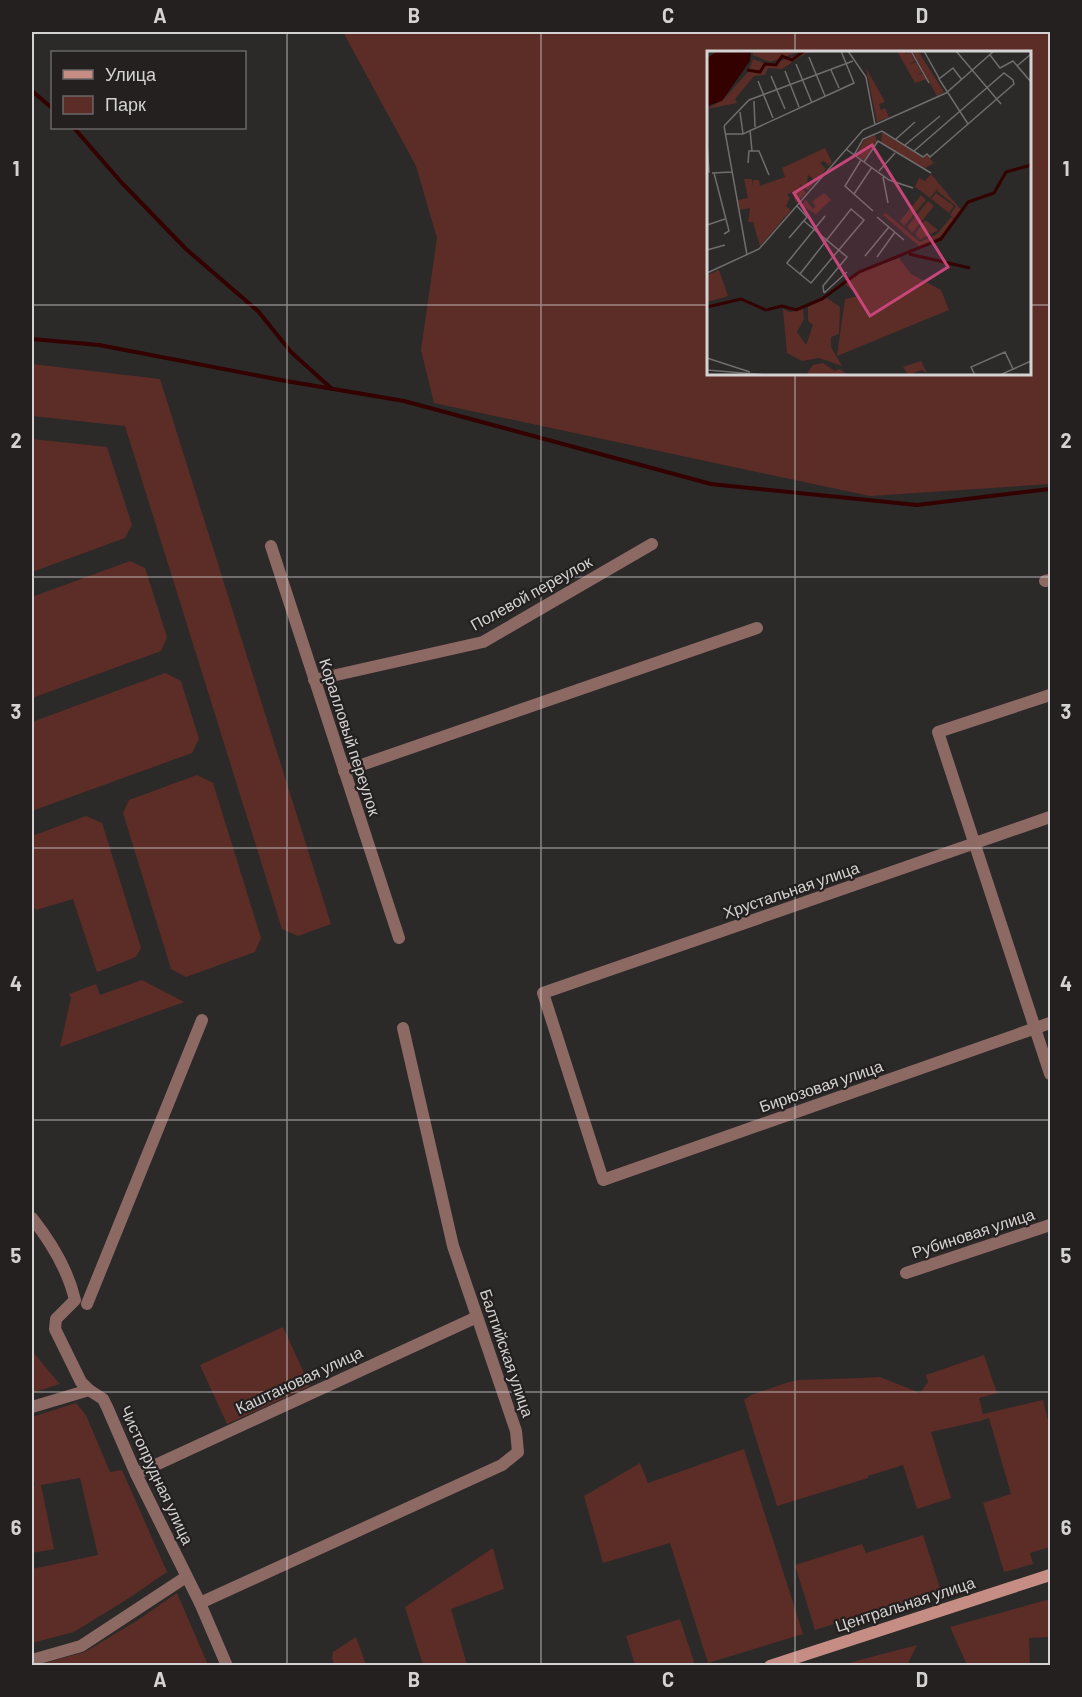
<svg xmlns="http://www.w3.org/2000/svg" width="1082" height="1697" viewBox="0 0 1082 1697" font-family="Barlow,sans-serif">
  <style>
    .green { fill: #5c2d26; fill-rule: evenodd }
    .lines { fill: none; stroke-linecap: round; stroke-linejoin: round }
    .stream { stroke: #340101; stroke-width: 4 }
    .minor { stroke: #8d6964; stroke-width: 12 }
    .secondary { stroke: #c58d84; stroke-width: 12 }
    .grid { fill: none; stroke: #d4d2d2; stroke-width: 1.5; stroke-opacity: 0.55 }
    .labels { text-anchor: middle; stroke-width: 4.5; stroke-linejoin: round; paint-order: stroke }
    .street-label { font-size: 16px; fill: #d4d2d2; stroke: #23201f }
    .inset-river { fill: none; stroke: #340101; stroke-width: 3 }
    .inset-road { fill: none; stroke: #6f6d6d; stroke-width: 1.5 }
    .view { fill: #c64679; fill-opacity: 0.15; stroke: #c64679; stroke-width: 3 }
    .inset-edge { fill: none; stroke: #d4d2d2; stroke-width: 3 }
    .neatline { fill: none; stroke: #d4d2d2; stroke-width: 2 }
    .grid-label { font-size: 20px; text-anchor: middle; font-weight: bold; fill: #d4d2d2 }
  </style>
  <rect width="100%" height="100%" fill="#2c2929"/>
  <g class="green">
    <path d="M343,32H1050V484L870,496L434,403L421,350L437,238L416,166ZM708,52H1030V374H708Z"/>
    <polygon points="32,364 160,379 331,924 298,936 282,929 125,426 32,416"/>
    <polygon points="32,439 107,447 132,525 125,538 32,572"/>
    <polygon points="130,561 145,568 167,637 161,651 32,698 32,597"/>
    <polygon points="165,673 181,681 199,739 192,753 32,811 32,722"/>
    <polygon points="197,775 213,783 261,938 255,952 186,977 171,969 123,813 129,800"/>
    <polygon points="86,816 102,823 141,948 136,957 97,972 73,899 36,910 32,905 32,836"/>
    <polygon points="142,980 184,1002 60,1047 71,998 69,994 96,984 100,995"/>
    <polygon points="283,1327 310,1386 227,1424 200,1365"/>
    <polygon points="32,1351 57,1381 60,1384 32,1393"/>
    <polygon points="984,1355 997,1393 979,1398 983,1414 1043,1400 1050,1428 1050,1530 1048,1531 1050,1547 1030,1553 1033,1564 1004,1572 985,1509 983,1503 1011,1494 989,1418 980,1421 931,1432 951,1498 917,1509 903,1465 868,1476 868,1478 777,1506 744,1400 751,1395 789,1382 799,1380 861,1378 880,1377 920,1393 928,1382 926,1375"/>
    <polygon points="76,1403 86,1415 110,1472 122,1470 167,1572 129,1598 74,1632 32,1643 32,1569 98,1555 80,1478 41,1485 54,1549 32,1553 32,1486 35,1485 32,1475 32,1417"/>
    <polygon points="744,1449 803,1634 708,1663 670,1543 603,1563 584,1496 640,1463 648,1483"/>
    <polygon points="923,1535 941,1591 815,1630 795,1565 862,1544 866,1553"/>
    <polygon points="493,1548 504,1589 451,1609 467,1665 423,1665 405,1607"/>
    <polygon points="177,1593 208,1665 38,1665 85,1652 138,1620"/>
    <polygon points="1050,1599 1050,1637 1029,1638 1030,1665 967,1665 950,1627"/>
    <polygon points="680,1619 695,1665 635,1665 626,1636"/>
    <polygon points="356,1637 366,1665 334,1665 332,1658 333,1652"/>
    <polygon points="917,1645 907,1665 841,1665"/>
  </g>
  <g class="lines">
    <g class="stream">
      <polyline points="32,91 52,108"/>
      <polyline points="74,128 122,183 186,249 258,311 291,352 332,389"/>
      <polyline points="32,339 99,345 286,381 404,401 711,484 917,505 1050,489"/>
    </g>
    <g class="minor">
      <polyline points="271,546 399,938"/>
      <polyline points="1045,581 1050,580"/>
      <polyline points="314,680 483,642 652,544"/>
      <polyline points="1050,695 938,732 1050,1074"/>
      <polyline points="344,771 757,628"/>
      <polyline points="1050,817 543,993 603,1180 1050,1023"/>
      <path d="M32,1218C51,1242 68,1270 75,1300L56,1319L55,1329L81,1382L89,1390L103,1399L107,1407L136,1474L200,1603L227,1666"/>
      <polyline points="906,1273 1050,1225"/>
      <polyline points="87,1304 202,1020"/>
      <polyline points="32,1407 89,1390"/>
      <polyline points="136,1474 477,1317"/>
      <polyline points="200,1603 502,1465 518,1452 516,1431 453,1246 403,1028"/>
      <polyline points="32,1660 81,1646 186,1577"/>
    </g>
    <polyline class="secondary" points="770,1666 1050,1575"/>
  </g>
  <path class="grid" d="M287,32V1666M541,32V1666M795,32V52M32,305H708M1030,305H1050M795,374V1666M32,577H1050M32,848H1050M32,1120H1050M32,1392H1050"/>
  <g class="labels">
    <g class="street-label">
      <text transform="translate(531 593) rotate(-29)" y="6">Полевой переулок</text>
      <text transform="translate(350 737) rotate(72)" y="6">Коралловый переулок</text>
      <text transform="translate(791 890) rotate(-19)" y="6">Хрустальная улица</text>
      <text transform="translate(821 1086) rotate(-19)" y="6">Бирюзовая улица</text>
      <text transform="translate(973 1233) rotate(-18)" y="6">Рубиновая улица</text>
      <text transform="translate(507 1353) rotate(71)" y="6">Балтийская улица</text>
      <text transform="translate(299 1380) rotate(-25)" y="6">Каштановая улица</text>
      <text transform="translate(157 1475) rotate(65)" y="6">Чистопрудная улица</text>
      <text transform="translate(905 1604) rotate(-18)" y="6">Центральная улица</text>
    </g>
  </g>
  <g transform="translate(707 51)">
    <rect width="324" height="324" fill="#2c2929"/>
    <path d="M46,0H94L63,11L46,4ZM102,0H115L99,2L75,18L61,17L58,24L47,25L28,48L30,52L0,58L17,48L41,21L46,8L62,14ZM190,0H200L197,4L203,0L208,10L202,14L209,11L215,21L209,25L215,22L220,28L208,32ZM205,0H211L237,41L230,45ZM159,17L178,51L172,53L174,59L178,57L182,66L170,71ZM175,81L216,107L220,104L227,112L218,117L191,102L174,92ZM168,83L170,91L157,109L149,104L157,89ZM118,97L125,111L122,115L117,110L113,112L119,118L109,130L101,124L100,132L104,129L107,132L101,139L92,133L99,142L89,152L85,141L80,144L83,147L79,155L84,159L53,195L46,171H41L43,157L33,159L31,149L41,147L37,128H45V135L46,129H52L53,135L78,126L75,117ZM224,123L255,160L248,168L243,164L249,155L230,140L232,136L223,147L208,136L212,127L218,130ZM117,142L124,149L109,163L95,155L98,148L106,158L109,155L105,151ZM229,142L247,155L242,162L224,148ZM214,144L219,149L197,175L193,170ZM221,150L227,155L205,182L200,176ZM179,162L213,191L230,183L244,166L248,169L233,186L213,196L176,164ZM218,169L231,179L224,183L220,180L222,184L213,189L208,183ZM192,207L204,223L234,239L242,259L130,305L138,248L152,245L138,233L156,220ZM12,219L21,245L0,251V224ZM120,247L133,256L132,283L124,286V296L135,315L112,307L95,310L80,302L76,258L83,261L96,258L97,268L90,281L99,294L106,274L101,270V256ZM214,310L220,322L215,319L201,324L196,316ZM116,312L128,320L133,318L141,324H99L106,314Z" fill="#5c2d26"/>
    <path d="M11,0H44L43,10L15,50L0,55V7Z" fill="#340101"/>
    <path class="inset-river" d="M40,19L53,21L58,13L69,14L75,5L85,9L97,0M202,203L263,217M0,256L34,248L59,259L75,255L89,259L115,248L152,221L234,188L261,151L287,142L299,121L324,114"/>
    <path class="inset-road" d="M141,0L159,26L168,74M204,0L222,32M217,0L232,27M249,0L294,53M283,4L293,17L306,10L324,31M102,6L118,45M89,13L105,52M310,15L324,3M124,19L132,37M78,20L92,56M64,25L78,58M255,29L246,17L232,28L261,73M51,30L66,67M47,50L48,76M33,61L36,83M17,75L42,49L146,10M17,75L40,204M18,83H36L147,32L134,0M189,88L208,71M0,91L2,122M198,94L233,65M139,98L182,129L206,137M45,100H52L62,124M147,104L156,88L175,80L216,106L220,103L223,106L307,33L306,29L297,22L207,100M154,109L138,135L166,160M157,111L171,90L224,122M41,112L42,100H45L43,79M172,120L188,102M5,122L25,121M7,122L22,180L17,183M176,126L181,152M147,143L165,116M170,166L197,189M97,170L140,206L116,235L117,242M0,174L18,168M82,187L100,166L90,155M0,199L18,194M158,205L182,176M170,206L188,181M0,222L52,198L156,79L239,42L287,0M93,223L144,158L157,169L104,232L81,213L80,212L118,165M117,242L140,221M0,307L43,321M0,319L59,324M268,324L264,316L298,301L306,318M293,324L324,310"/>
    <path class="view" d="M165,94L241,216L163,265L87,142Z"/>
    <rect width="324" height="324" class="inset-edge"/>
  </g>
  <rect width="1082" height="1697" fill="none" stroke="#23201f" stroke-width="66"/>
  <rect x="51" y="51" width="195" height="78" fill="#23201f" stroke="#6a6767" stroke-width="1.5"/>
  <rect x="63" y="70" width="30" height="9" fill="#c58d84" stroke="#6a6767" stroke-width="1.5"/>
  <text x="105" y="81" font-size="18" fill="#d4d2d2">Улица</text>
  <rect x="63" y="96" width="30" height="18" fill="#5c2d26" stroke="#6a6767" stroke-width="1.5"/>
  <text x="105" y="111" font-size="18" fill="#d4d2d2">Парк</text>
  <rect x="33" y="33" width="1016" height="1631" class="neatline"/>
  <g class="grid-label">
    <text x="160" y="23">A</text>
    <text x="414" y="23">B</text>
    <text x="668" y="23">C</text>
    <text x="922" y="23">D</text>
    <text x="16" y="176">1</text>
    <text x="1066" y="176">1</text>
    <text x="16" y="448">2</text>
    <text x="1066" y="448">2</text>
    <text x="16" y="719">3</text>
    <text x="1066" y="719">3</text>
    <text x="16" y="991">4</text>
    <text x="1066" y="991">4</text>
    <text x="16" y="1263">5</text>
    <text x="1066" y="1263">5</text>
    <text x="16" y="1535">6</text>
    <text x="1066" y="1535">6</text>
    <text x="160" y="1687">A</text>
    <text x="414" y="1687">B</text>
    <text x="668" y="1687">C</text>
    <text x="922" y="1687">D</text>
  </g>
</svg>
